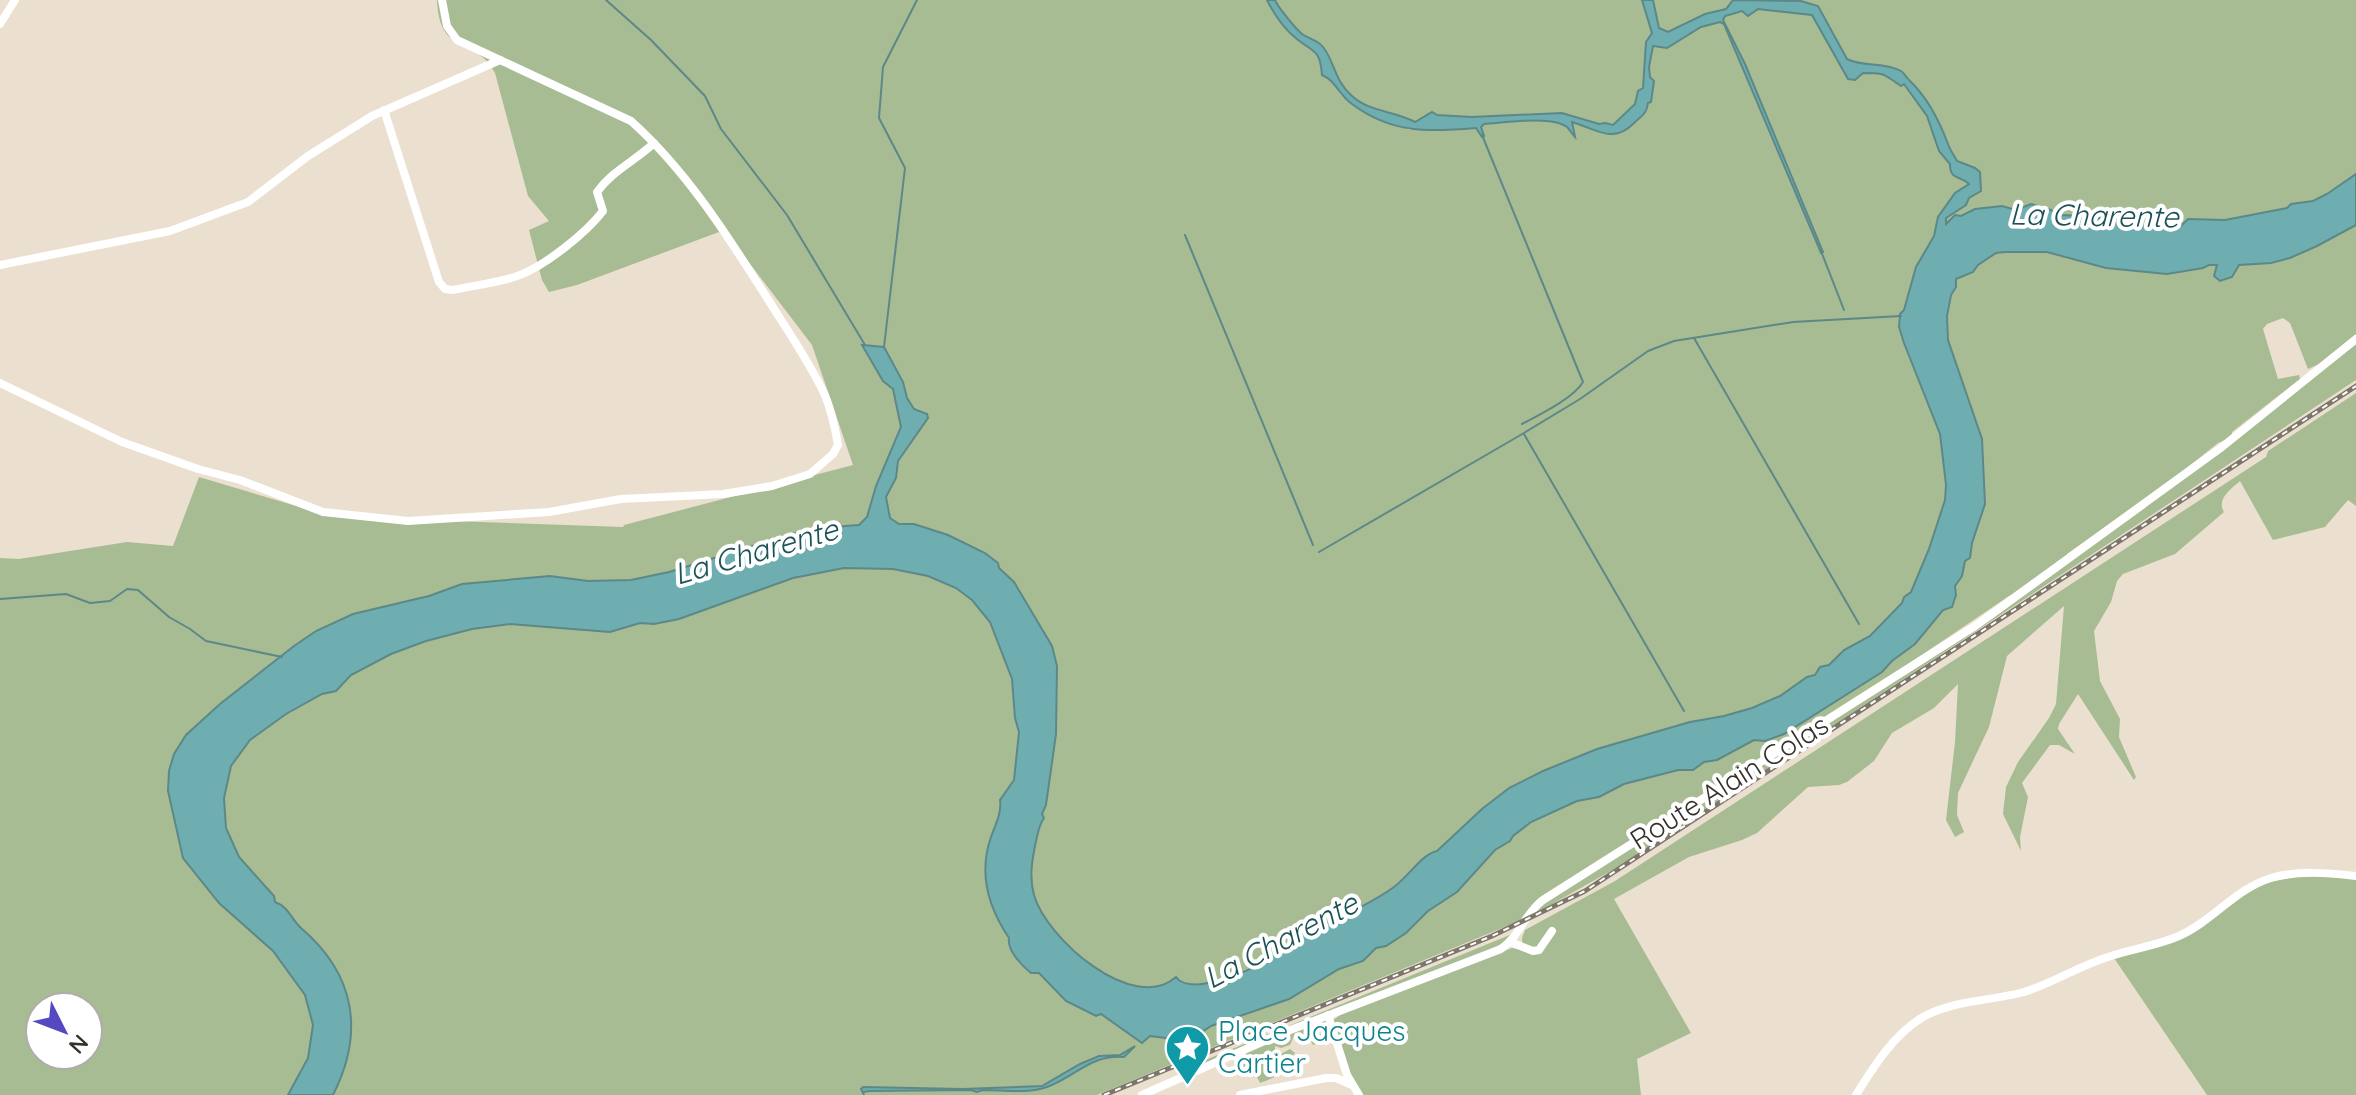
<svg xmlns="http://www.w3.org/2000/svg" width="2356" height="1095" viewBox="0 0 2356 1095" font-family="Quicksand,sans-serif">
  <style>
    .green { fill: #a7bc93; fill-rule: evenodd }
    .water { fill: #6eaeb1; stroke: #5d8888; stroke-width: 2 }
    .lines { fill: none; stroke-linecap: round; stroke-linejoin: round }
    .stream { stroke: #5d8888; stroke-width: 2 }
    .minor { stroke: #fff; stroke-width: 8 }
    .rail-casing { stroke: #7d766b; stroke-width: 5 }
    .rail { stroke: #fff; stroke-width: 2; stroke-dasharray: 6; stroke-linecap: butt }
    .labels { text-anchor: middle; stroke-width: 8; stroke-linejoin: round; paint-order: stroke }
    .street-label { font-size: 28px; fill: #35312a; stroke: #fff }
    .culture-label { font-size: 28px; fill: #0d838f; stroke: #fff; text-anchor: start }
    .water-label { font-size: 30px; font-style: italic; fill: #1a5255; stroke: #fff }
  </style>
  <rect width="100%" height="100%" fill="#ebe0cf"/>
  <g class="green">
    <path d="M437,0H1267L1297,40L1311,47L1323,60L1340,94L1350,102L1409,130L1416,129L1415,122C1395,111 1370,112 1352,96C1335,81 1335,62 1323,47C1318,40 1308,39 1302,34C1296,29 1277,6 1275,0H2356V182L2338,194L2211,232L1944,236L2261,264C2291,262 2330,239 2356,225V334L2319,364L2308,369L2290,323L2283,318L2267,324L2263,329L2278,379L2299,375L2300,379L2232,432V437L2218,443L2178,475L2196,469L2356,344V380L1625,863L1531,916L1542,904L1988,622L2145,508L2171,480L2067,554L2066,559C2058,563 2021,586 2017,594L2009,596L1836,713L1539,898L1519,921L1097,1095H0V558L19,559L127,542L173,546L199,477L333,517L623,527L624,525L853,465L812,345L744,256L719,232L577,285L549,292L542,280L529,230L549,221L528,196L495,73C478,37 439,58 437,0ZM40,1007H88V1055H40Z"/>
    <path d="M2356,393V506L2348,500L2325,527L2273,540L2240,481C2231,489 2216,499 2224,512L2175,554L2123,574L2117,581L2111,602L2094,631L2100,681L2120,719L2119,737L2136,777L2134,780L2078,694L2059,724L2058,729L2075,754L2059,745H2050L2022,783L2028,797L2020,837L2021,851L2003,814L2006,787L2018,762L2049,718L2056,704L2064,606L2007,656L1989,727L1958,793L1957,815L1964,832L1955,837L1946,820L1955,742L1958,684L1934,708L1892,733L1874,761L1847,782L1839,785L1808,787L1757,833L1742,840L1689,857L1614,899L1691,1033L1637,1059L1641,1095H1362L1354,1083L1332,1021L1340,1015L1512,948L1523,950L1522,938L1525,930L1615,881L2266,457L2268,451Z"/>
    <polygon points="2300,876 2356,878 2356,1095 2207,1095 2114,958 2168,943 2244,894 2268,882"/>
    <path d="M1512,934L1503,943L1485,952L1324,1020L1329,1023L1334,1037L1313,1045L1311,1041L1327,1030L1324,1028L1299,1035L1295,1033L1290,1045L1281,1048L1275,1046V1057L1290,1049L1295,1053L1284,1065V1071C1276,1077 1268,1080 1260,1083L1251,1064L1247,1063L1241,1072L1238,1070L1235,1058L1200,1065L1198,1063Z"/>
  </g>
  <g class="water">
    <path d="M1267,0H1275C1277,6 1296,29 1302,34C1309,39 1318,40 1323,47C1335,62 1334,80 1352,96C1369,112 1395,111 1415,122L1432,112L1437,115L1471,117L1562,113L1599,124L1605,123L1613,125L1635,104L1638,91L1643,88L1646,42L1652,33L1642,0H1653L1659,28L1668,32L1705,14L1726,9L1733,0L1801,1L1818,6L1847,59C1862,67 1885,62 1901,71C1904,73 1907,78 1910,81C1928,98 1939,120 1948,144C1950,150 1954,155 1957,161L1975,168L1980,172L1981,191L1969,198L1966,205L1946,218V224L1955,215L1961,216L1975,209L2002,206L2016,210L2031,204L2051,210L2058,215C2064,215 2100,217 2104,219L2109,216C2120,221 2130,220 2140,228L2148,224L2181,226L2188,219L2225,220L2287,208L2291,204L2313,201L2327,194L2356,174V225L2317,246L2290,258L2271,263L2239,265L2232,277L2220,281L2214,276L2217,265H2209L2203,268L2167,274L2106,268L2047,252H2005L1996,253L1978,265L1973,272L1956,279V287L1951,295L1947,316L1948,340L1982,439L1985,504L1972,543L1970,558L1965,561L1962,576L1955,586L1956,595L1952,607L1943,610L1915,644L1892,661L1882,672L1784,734L1765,741L1754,740L1717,760L1704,762L1693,770H1678L1624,784L1599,797L1577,801L1531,822L1513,836L1510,841L1495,850L1457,892L1428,911L1406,933L1386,946L1376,948L1363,961L1339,969L1289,999L1211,1026L1190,1040L1170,1042L1166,1038L1150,1036L1142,1043L1101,1014L1096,1016L1066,1001L1039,973H1031C1021,965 1007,950 1009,938C988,907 978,874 991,837C995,825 1002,813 1000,800L1014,780L1019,732L1015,718L1012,679L990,622L972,600L956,588L928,576L893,569L844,568L793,578L679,619L654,624L640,623L610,632L510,624L472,629L426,641L391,654L351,675L336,691L322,694L286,714L250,740L231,766L224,798L226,828L239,857L274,896L275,902C289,907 291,919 301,928C355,974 365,1032 333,1095H288L308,1058L313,1025L305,995L273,951L219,903L183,858L168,791L169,771L174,754L186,735L220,704L294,646L316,631L353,614L429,596L462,584L550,576L588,581L631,580L669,572L788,535L818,528L859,525L867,517L876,486L901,427L893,389L883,381L862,345L884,347L903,382L907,398L914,409L927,414L928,418L898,461L896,478L886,497L890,518L899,524H914L948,535L985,553L998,563L999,568L1014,582L1052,646L1057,666L1056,734L1046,805L1042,814L1044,818C1039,825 1038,833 1036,841C1032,860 1029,877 1034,895C1046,938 1133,1015 1176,977C1190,997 1248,971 1266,961C1278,953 1288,942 1301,936C1332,920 1366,907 1394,887C1411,874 1422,854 1437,851L1482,809L1509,788L1543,771L1597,749L1690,722L1724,716L1752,708L1780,696L1807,677L1815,675L1820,667L1829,665L1844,650L1870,636L1902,603L1904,597L1911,592L1929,549L1945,500L1946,485L1940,434L1904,343L1899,327L1900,314L1904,310L1916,267L1934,236L1938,217L1955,193L1969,184C1960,175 1950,181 1950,164L1939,151L1927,116L1904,84L1901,86C1883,74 1887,73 1863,73L1855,80L1848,79L1812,15L1758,9L1748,16L1742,11L1725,16L1723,20L1745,64L1823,252L1821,253L1724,24L1720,22L1701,27L1667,48L1653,46L1649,67L1650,77L1654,81L1651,102L1648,103C1647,114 1641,116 1633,124C1613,144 1596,129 1572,122L1575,137C1572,134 1570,130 1567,127C1551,115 1503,123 1484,124L1481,127L1484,136L1482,137L1476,128C1429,132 1392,134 1352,104C1339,95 1336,81 1322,75C1320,50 1315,53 1298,40C1285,30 1274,14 1267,0Z"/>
    <path d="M1135,1046L1124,1057C1089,1055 1077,1076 1047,1087C1028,1094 1003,1090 983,1090L977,1092L971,1090L870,1091L863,1092L864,1095L861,1089L863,1087L963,1089L1042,1086L1080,1064L1099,1056L1120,1055Z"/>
  </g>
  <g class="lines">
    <g class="stream">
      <polyline points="606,0 651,40 705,96 721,129 787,215 865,345"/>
      <path d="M1482,135L1583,382C1574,398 1539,415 1522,424"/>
      <polyline points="1185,235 1313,545"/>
      <polyline points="1821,251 1844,310"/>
      <polyline points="1694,338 1859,624"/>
      <polyline points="884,347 905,168 879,118 883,67 917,0"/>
      <polyline points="1524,434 1684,711"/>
      <polyline points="1319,552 1524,433 1580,399 1648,351 1674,341 1793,322 1901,316"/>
      <polyline points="0,599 66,594 90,603 110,601 127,589 138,590 169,617 190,629 206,641 282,657"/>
    </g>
    <g class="minor">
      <polyline points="0,24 15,0"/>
      <path d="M384,110L439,282L445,289L453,290C475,285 499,283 520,275C546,265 586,233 603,211L597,192C612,171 635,161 654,143"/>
      <polyline points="0,265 170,231 248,202 308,156 372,116 500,60"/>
      <path d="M0,383L122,442L198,469L240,480L323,512L408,521L549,512L621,499L723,494L772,486L810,474L833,454L838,445C835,427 831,408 823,391C808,360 788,331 769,301C729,238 687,171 631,121L457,40L447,26L442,0"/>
      <polyline points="1510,942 1533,951 1539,950 1552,931"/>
      <polyline points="1328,1015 1347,1075 1359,1095"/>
      <path d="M1142,1095L1285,1032L1501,949C1520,936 1525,913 1543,900L1975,626L2222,447L2356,339"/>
      <polyline points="1240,1095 1326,1078 1336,1078 1352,1085"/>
      <path d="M1856,1095C1874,1066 1894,1034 1923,1017C1953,1000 1991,1001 2024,992C2053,983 2079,966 2108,957C2131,949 2156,946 2179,936C2213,921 2235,889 2271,878C2298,870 2328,873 2356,876"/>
    </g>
    <defs>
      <polyline id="rail" points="1104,1095 1492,936 1585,891 2356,386"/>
    </defs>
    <use href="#rail" class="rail-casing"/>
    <use href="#rail" class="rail"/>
  </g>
  <defs>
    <symbol id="sight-pin" viewBox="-11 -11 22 30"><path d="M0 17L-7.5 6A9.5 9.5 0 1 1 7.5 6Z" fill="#0f9aa8" stroke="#fff"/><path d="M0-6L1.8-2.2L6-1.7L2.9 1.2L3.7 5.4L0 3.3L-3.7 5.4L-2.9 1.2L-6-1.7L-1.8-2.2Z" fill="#fff"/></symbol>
  </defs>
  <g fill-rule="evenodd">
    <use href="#sight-pin" x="1162" y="1022" width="51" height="69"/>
  </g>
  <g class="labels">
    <g class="street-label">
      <text transform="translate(1729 782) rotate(-32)" y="10">Route Alain Colas</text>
    </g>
    <g class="culture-label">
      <text x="1218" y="1041">Place Jacques<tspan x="1218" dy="32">Cartier</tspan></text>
    </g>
    <g class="water-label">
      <text transform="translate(2094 216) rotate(1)" y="10">La Charente</text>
      <text transform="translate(756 552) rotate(-16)" y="10">La Charente</text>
      <text transform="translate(1281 941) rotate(-28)" y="10">La Charente</text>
    </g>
  </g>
  <g transform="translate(64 1031) rotate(132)"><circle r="38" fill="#ffffff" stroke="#aeadaa" stroke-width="2"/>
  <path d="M0-6L14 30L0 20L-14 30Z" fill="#5548c0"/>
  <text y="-12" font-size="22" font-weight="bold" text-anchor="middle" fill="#35312a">N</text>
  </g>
</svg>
